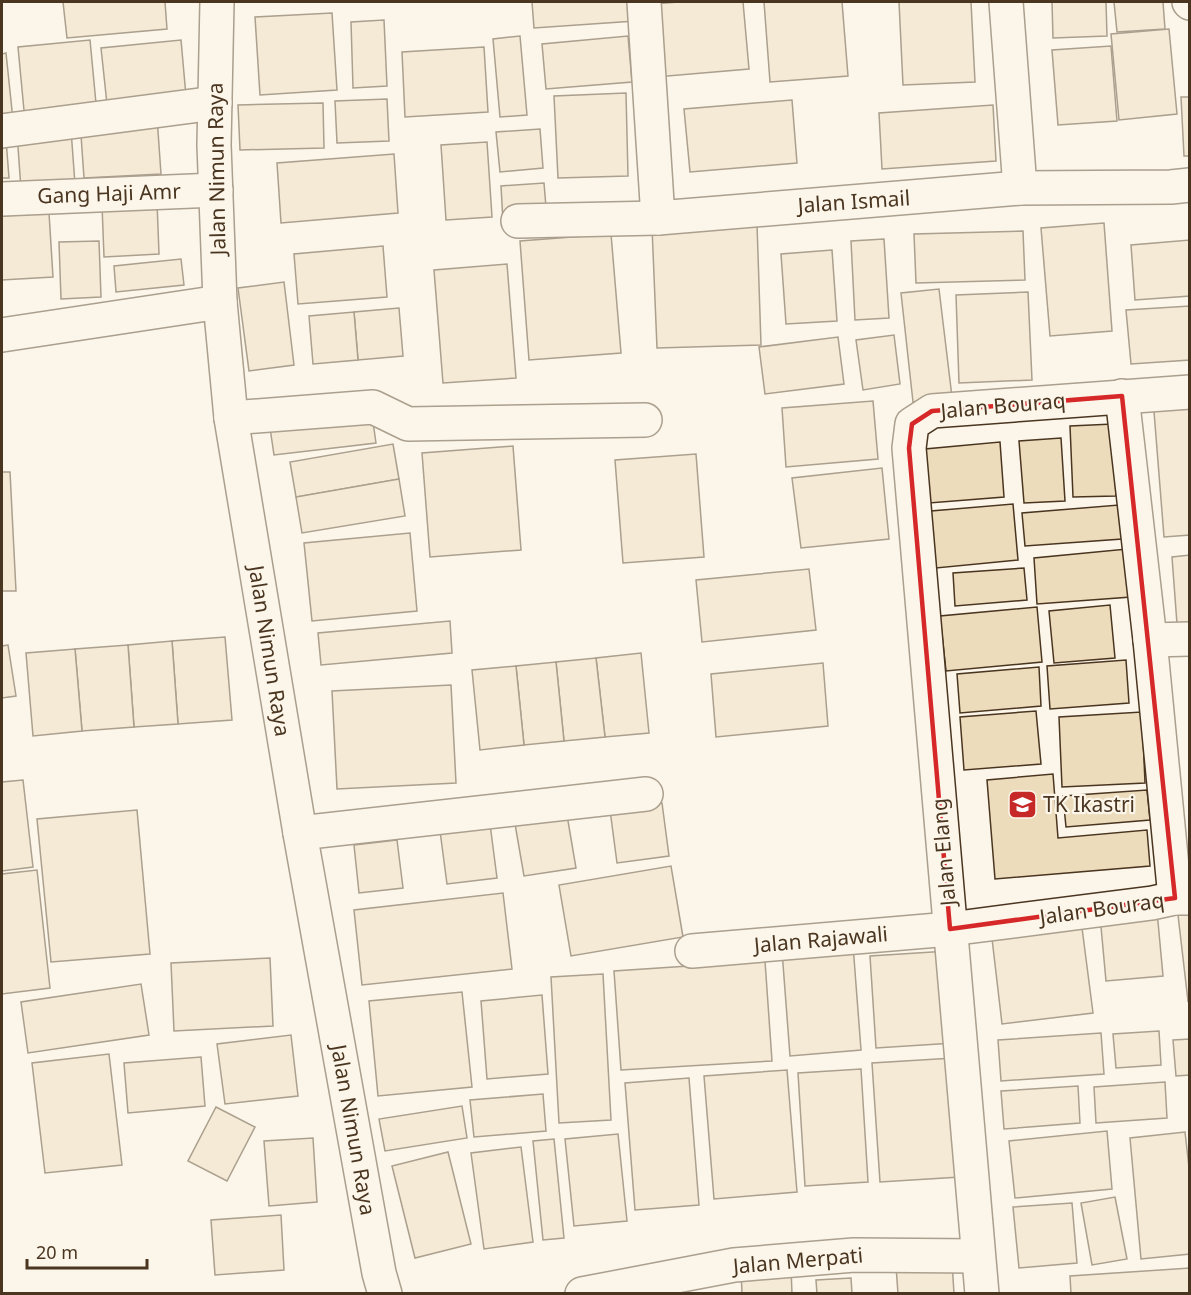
<svg xmlns="http://www.w3.org/2000/svg" width="1191" height="1295" viewBox="0 0 1191 1295" font-family="'Noto Sans',sans-serif">
  <style>
    .building { fill: #ecdcbc; stroke: #4a3520; stroke-width: 1.5 }
    .lines { fill: none; stroke-linecap: round; stroke-linejoin: round }
    .minor-casing { stroke: #4a3520; stroke-width: 36 }
    .minor { stroke: #fbf6e9; stroke-width: 33 }
    .marked { fill: none; stroke: #d62828; stroke-width: 4.5; stroke-linejoin: round }
    .labels { text-anchor: middle; stroke-width: 4.5; stroke-linejoin: round; paint-order: stroke }
    .street-label { font-size: 21px; fill: #4a3520; stroke: #fbf6e9 }
    .poi-label { font-size: 21px; fill: #4a3520; stroke: #fbf6e9; text-anchor: start }
  </style>
  <rect width="100%" height="100%" fill="#fbf6e9"/>
  <g class="building">
    <polygon points="63,2 165,2 167,29 67,38"/>
    <polygon points="532,2 634,2 635,21 534,28"/>
    <polygon points="679,2 743,2 749,69 656,77 651,4"/>
    <polygon points="764,2 842,2 848,76 770,82"/>
    <polygon points="899,2 971,2 975,82 903,85"/>
    <polygon points="1052,2 1106,2 1107,36 1053,38"/>
    <polygon points="1114,2 1163,2 1165,29 1117,32"/>
    <polygon points="332,13 337,90 260,95 255,17"/>
    <polygon points="384,20 387,86 353,88 351,22"/>
    <polygon points="1169,29 1177,114 1119,120 1111,34"/>
    <polygon points="520,36 527,115 500,117 493,39"/>
    <polygon points="628,36 632,82 546,89 542,44"/>
    <polygon points="90,40 97,114 25,121 18,47"/>
    <polygon points="181,40 186,96 107,104 101,48"/>
    <polygon points="1111,46 1117,121 1058,125 1052,50"/>
    <polygon points="484,47 488,112 405,117 402,52"/>
    <polygon points="6,53 13,120 2,121 2,54"/>
    <polygon points="626,93 628,176 558,178 554,96"/>
    <polygon points="1181,97 1190,97 1190,156 1184,156"/>
    <polygon points="387,99 389,141 337,143 335,101"/>
    <polygon points="792,100 797,163 690,172 684,109"/>
    <polygon points="323,103 324,148 240,150 238,105"/>
    <polygon points="993,105 996,161 882,169 879,113"/>
    <polygon points="157,117 161,174 84,178 80,121"/>
    <polygon points="540,129 543,168 500,172 496,132"/>
    <polygon points="71,130 75,184 21,189 17,133"/>
    <polygon points="6,139 9,178 2,178 2,140"/>
    <polygon points="487,142 492,217 446,220 441,145"/>
    <polygon points="394,154 398,213 281,223 277,163"/>
    <polygon points="544,183 547,219 503,222 501,186"/>
    <polygon points="157,202 159,254 104,257 102,205"/>
    <polygon points="49,213 53,277 2,280 2,216"/>
    <polygon points="1104,223 1112,331 1050,336 1041,228"/>
    <polygon points="757,224 761,345 657,348 652,227"/>
    <polygon points="1023,231 1025,280 916,283 914,234"/>
    <polygon points="611,234 621,353 529,360 520,241"/>
    <polygon points="884,239 889,318 855,320 851,241"/>
    <polygon points="1190,240 1190,296 1135,300 1131,245"/>
    <polygon points="99,241 101,297 61,299 59,242"/>
    <polygon points="383,246 387,297 298,304 294,254"/>
    <polygon points="832,250 837,321 786,324 781,254"/>
    <polygon points="181,259 184,285 116,292 114,266"/>
    <polygon points="507,264 516,378 443,383 434,270"/>
    <polygon points="284,282 294,365 249,371 238,288"/>
    <polygon points="939,289 952,397 913,402 901,293"/>
    <polygon points="1028,292 1032,380 959,383 956,295"/>
    <polygon points="1190,306 1190,360 1131,364 1126,310"/>
    <polygon points="399,308 403,356 358,360 354,312"/>
    <polygon points="354,312 358,360 313,364 309,316"/>
    <polygon points="894,335 900,384 863,390 856,340"/>
    <polygon points="838,337 844,384 765,394 759,347"/>
    <polygon points="1190,396 1190,535 1164,537 1153,399"/>
    <polygon points="873,401 878,459 786,467 782,408"/>
    <polygon points="371,408 376,443 274,455 269,421"/>
    <polygon points="1113,424 1116,496 1073,497 1070,426"/>
    <polygon points="1061,438 1065,501 1024,503 1019,441"/>
    <polygon points="1000,442 1004,497 929,503 925,449"/>
    <polygon points="393,444 399,479 296,497 290,462"/>
    <polygon points="513,446 521,550 430,557 422,453"/>
    <polygon points="696,454 704,557 623,563 615,460"/>
    <polygon points="882,468 889,539 801,548 792,478"/>
    <polygon points="2,472 10,472 16,591 2,591"/>
    <polygon points="399,479 405,516 302,533 296,497"/>
    <polygon points="1013,504 1018,560 936,568 931,511"/>
    <polygon points="1119,505 1122,539 1025,546 1022,513"/>
    <polygon points="410,533 417,611 312,621 304,543"/>
    <polygon points="1127,549 1131,597 1037,604 1034,558"/>
    <polygon points="1190,555 1190,623 1177,624 1172,557"/>
    <polygon points="1024,568 1027,600 955,606 953,573"/>
    <polygon points="809,569 816,630 702,642 696,580"/>
    <polygon points="1110,605 1115,658 1054,663 1049,611"/>
    <polygon points="1037,607 1042,662 946,671 940,616"/>
    <polygon points="450,621 452,653 321,665 318,633"/>
    <polygon points="225,637 232,720 178,724 172,641"/>
    <polygon points="172,641 178,724 134,727 128,645"/>
    <polygon points="8,645 16,696 2,698 2,646"/>
    <polygon points="128,645 134,727 82,731 75,649"/>
    <polygon points="75,649 82,731 33,736 26,653"/>
    <polygon points="641,653 649,733 605,737 596,658"/>
    <polygon points="596,658 605,737 564,741 556,662"/>
    <polygon points="1126,660 1129,703 1050,709 1047,666"/>
    <polygon points="556,662 564,741 524,745 516,666"/>
    <polygon points="823,663 828,726 716,737 711,674"/>
    <polygon points="516,666 524,745 480,750 472,670"/>
    <polygon points="1039,667 1041,706 960,713 957,674"/>
    <polygon points="451,685 456,783 337,789 332,691"/>
    <polygon points="1036,711 1041,764 964,770 960,717"/>
    <polygon points="1142,712 1145,783 1062,787 1059,717"/>
    <polygon points="1053,774 1058,838 1147,830 1150,866 995,879 987,780"/>
    <polygon points="23,780 33,867 2,871 2,782"/>
    <polygon points="1147,790 1150,820 1066,827 1063,796"/>
    <polygon points="662,803 669,856 617,863 610,810"/>
    <polygon points="137,810 150,954 51,962 37,819"/>
    <polygon points="567,815 576,868 524,876 515,824"/>
    <polygon points="490,824 497,878 447,884 440,831"/>
    <polygon points="397,840 403,888 359,893 354,845"/>
    <polygon points="671,866 683,937 571,956 559,885"/>
    <polygon points="37,870 50,988 2,994 2,874"/>
    <polygon points="503,893 512,969 362,985 354,910"/>
    <polygon points="1157,911 1163,976 1106,981 1100,916"/>
    <polygon points="1190,914 1190,1000 1188,1001 1178,915"/>
    <polygon points="1081,920 1093,1013 1002,1024 991,930"/>
    <polygon points="853,945 861,1050 790,1056 782,951"/>
    <polygon points="948,951 954,1043 876,1048 870,956"/>
    <polygon points="270,958 273,1026 174,1031 171,963"/>
    <polygon points="765,961 772,1061 621,1070 614,971"/>
    <polygon points="603,974 611,1120 559,1123 551,977"/>
    <polygon points="141,984 149,1035 28,1053 21,1002"/>
    <polygon points="462,992 472,1087 378,1096 369,1001"/>
    <polygon points="542,995 548,1074 487,1079 481,1001"/>
    <polygon points="1159,1031 1161,1065 1116,1068 1113,1034"/>
    <polygon points="1101,1033 1104,1074 1001,1081 998,1040"/>
    <polygon points="291,1035 298,1096 225,1104 217,1044"/>
    <polygon points="1190,1039 1190,1075 1176,1076 1173,1040"/>
    <polygon points="109,1054 122,1165 45,1173 32,1063"/>
    <polygon points="201,1057 205,1106 128,1113 124,1063"/>
    <polygon points="953,1058 960,1177 880,1182 872,1063"/>
    <polygon points="861,1069 868,1182 805,1186 798,1073"/>
    <polygon points="787,1070 797,1192 714,1199 704,1076"/>
    <polygon points="689,1078 699,1205 635,1210 625,1083"/>
    <polygon points="1165,1082 1167,1118 1096,1123 1094,1087"/>
    <polygon points="1078,1086 1080,1123 1004,1129 1001,1091"/>
    <polygon points="543,1094 546,1131 474,1137 470,1100"/>
    <polygon points="462,1106 467,1138 385,1151 379,1119"/>
    <polygon points="216,1107 255,1127 227,1181 188,1161"/>
    <polygon points="1107,1131 1112,1189 1015,1198 1009,1141"/>
    <polygon points="1185,1132 1190,1176 1190,1254 1141,1259 1130,1138"/>
    <polygon points="618,1134 627,1221 574,1226 565,1139"/>
    <polygon points="313,1138 317,1202 269,1206 264,1141"/>
    <polygon points="554,1139 564,1238 543,1240 533,1141"/>
    <polygon points="521,1147 533,1242 484,1249 471,1153"/>
    <polygon points="448,1152 471,1244 415,1258 392,1166"/>
    <polygon points="1115,1197 1127,1259 1092,1265 1081,1203"/>
    <polygon points="1072,1203 1077,1263 1019,1268 1013,1207"/>
    <polygon points="281,1215 284,1270 215,1275 211,1220"/>
    <polygon points="952,1261 954,1294 898,1294 896,1266"/>
    <polygon points="791,1268 792,1294 742,1294 741,1269"/>
    <polygon points="1190,1268 1190,1294 1071,1294 1070,1276"/>
    <polygon points="851,1278 852,1294 817,1294 816,1280"/>
  </g>
  <g class="lines">
    <defs>
      <g id="minor">
        <polyline points="217,2 214,145 220,302 231,418 300,833 379,1273 385,1294"/>
        <polyline points="644,2 658,218"/>
        <polyline points="1006,2 1020,188"/>
        <polyline points="1189,2 1190,3"/>
        <polyline points="2,131 215,103"/>
        <polyline points="2,199 216,190"/>
        <polyline points="518,221 658,218 1020,188 1171,187 1190,185"/>
        <polyline points="2,335 220,302"/>
        <polyline points="1122,396 1150,640 1175,898"/>
        <polyline points="231,418 373,407 408,424 645,420"/>
        <polyline points="1150,640 1190,639"/>
        <polyline points="300,833 646,794"/>
        <polyline points="692,951 950,929 1152,903 1175,898 1190,898"/>
        <polyline points="582,1294 734,1265 854,1255 978,1256"/>
        <polyline points="982,1294 909,448 912,424 932,411 1190,392"/>
      </g>
    </defs>
    <use href="#minor" class="minor-casing"/>
    <use href="#minor" class="minor"/>
  </g>
  <path d="M0 0H1191V1295H0ZM1122,396L1175,898L950,929L909,448L912,424L932,411Z" fill="#fbf6e9" fill-opacity=".55" fill-rule="evenodd"/>
  <path class="marked" d="M1122,396L1175,898L950,929L909,448L912,424L932,411Z"/>
  <defs>
    <symbol id="school-square" viewBox="-11 -11 22 22"><rect x="-9" y="-9" width="18" height="18" rx="4" fill="#c62828" stroke="#fbf6e9"/><path d="M0-5L7-2L0 1L-7-2ZM-4 1L0 2.5L4 1V4Q0 6-4 4Z" fill="#fff"/></symbol>
  </defs>
  <g fill-rule="evenodd">
    <use href="#school-square" x="1006" y="788" width="33" height="33"/>
  </g>
  <g class="labels">
    <g class="street-label">
      <text transform="translate(217 169) rotate(-91)" y="7">Jalan Nimun Raya</text>
      <text transform="translate(109 194) rotate(-2)" y="7">Gang Haji Amr</text>
      <text transform="translate(854 202) rotate(-4)" y="7">Jalan Ismail</text>
      <text transform="translate(1003 406) rotate(-5)" y="7">Jalan Bouraq</text>
      <text transform="translate(269 651) rotate(81)" y="7">Jalan Nimun Raya</text>
      <text transform="translate(944 852) rotate(-95)" y="7">Jalan Elang</text>
      <text transform="translate(1102 909) rotate(-8)" y="7">Jalan Bouraq</text>
      <text transform="translate(821 940) rotate(-5)" y="7">Jalan Rajawali</text>
      <text transform="translate(353 1130) rotate(80)" y="7">Jalan Nimun Raya</text>
      <text transform="translate(798 1261) rotate(-5)" y="7">Jalan Merpati</text>
    </g>
    <g class="poi-label">
      <text x="1043" y="812">TK Ikastri</text>
    </g>
  </g>
  <rect width="1191" height="1295" fill="none" stroke="#4a3520" stroke-width="6"/>
  <path d="M27 1259v9h120v-9" fill="none" stroke="#4a3520" stroke-width="3"/>
  <text x="36" y="1259" font-size="18" fill="#4a3520" stroke="#fbf6e9" stroke-width="4.5" paint-order="stroke">20 m</text>
</svg>
